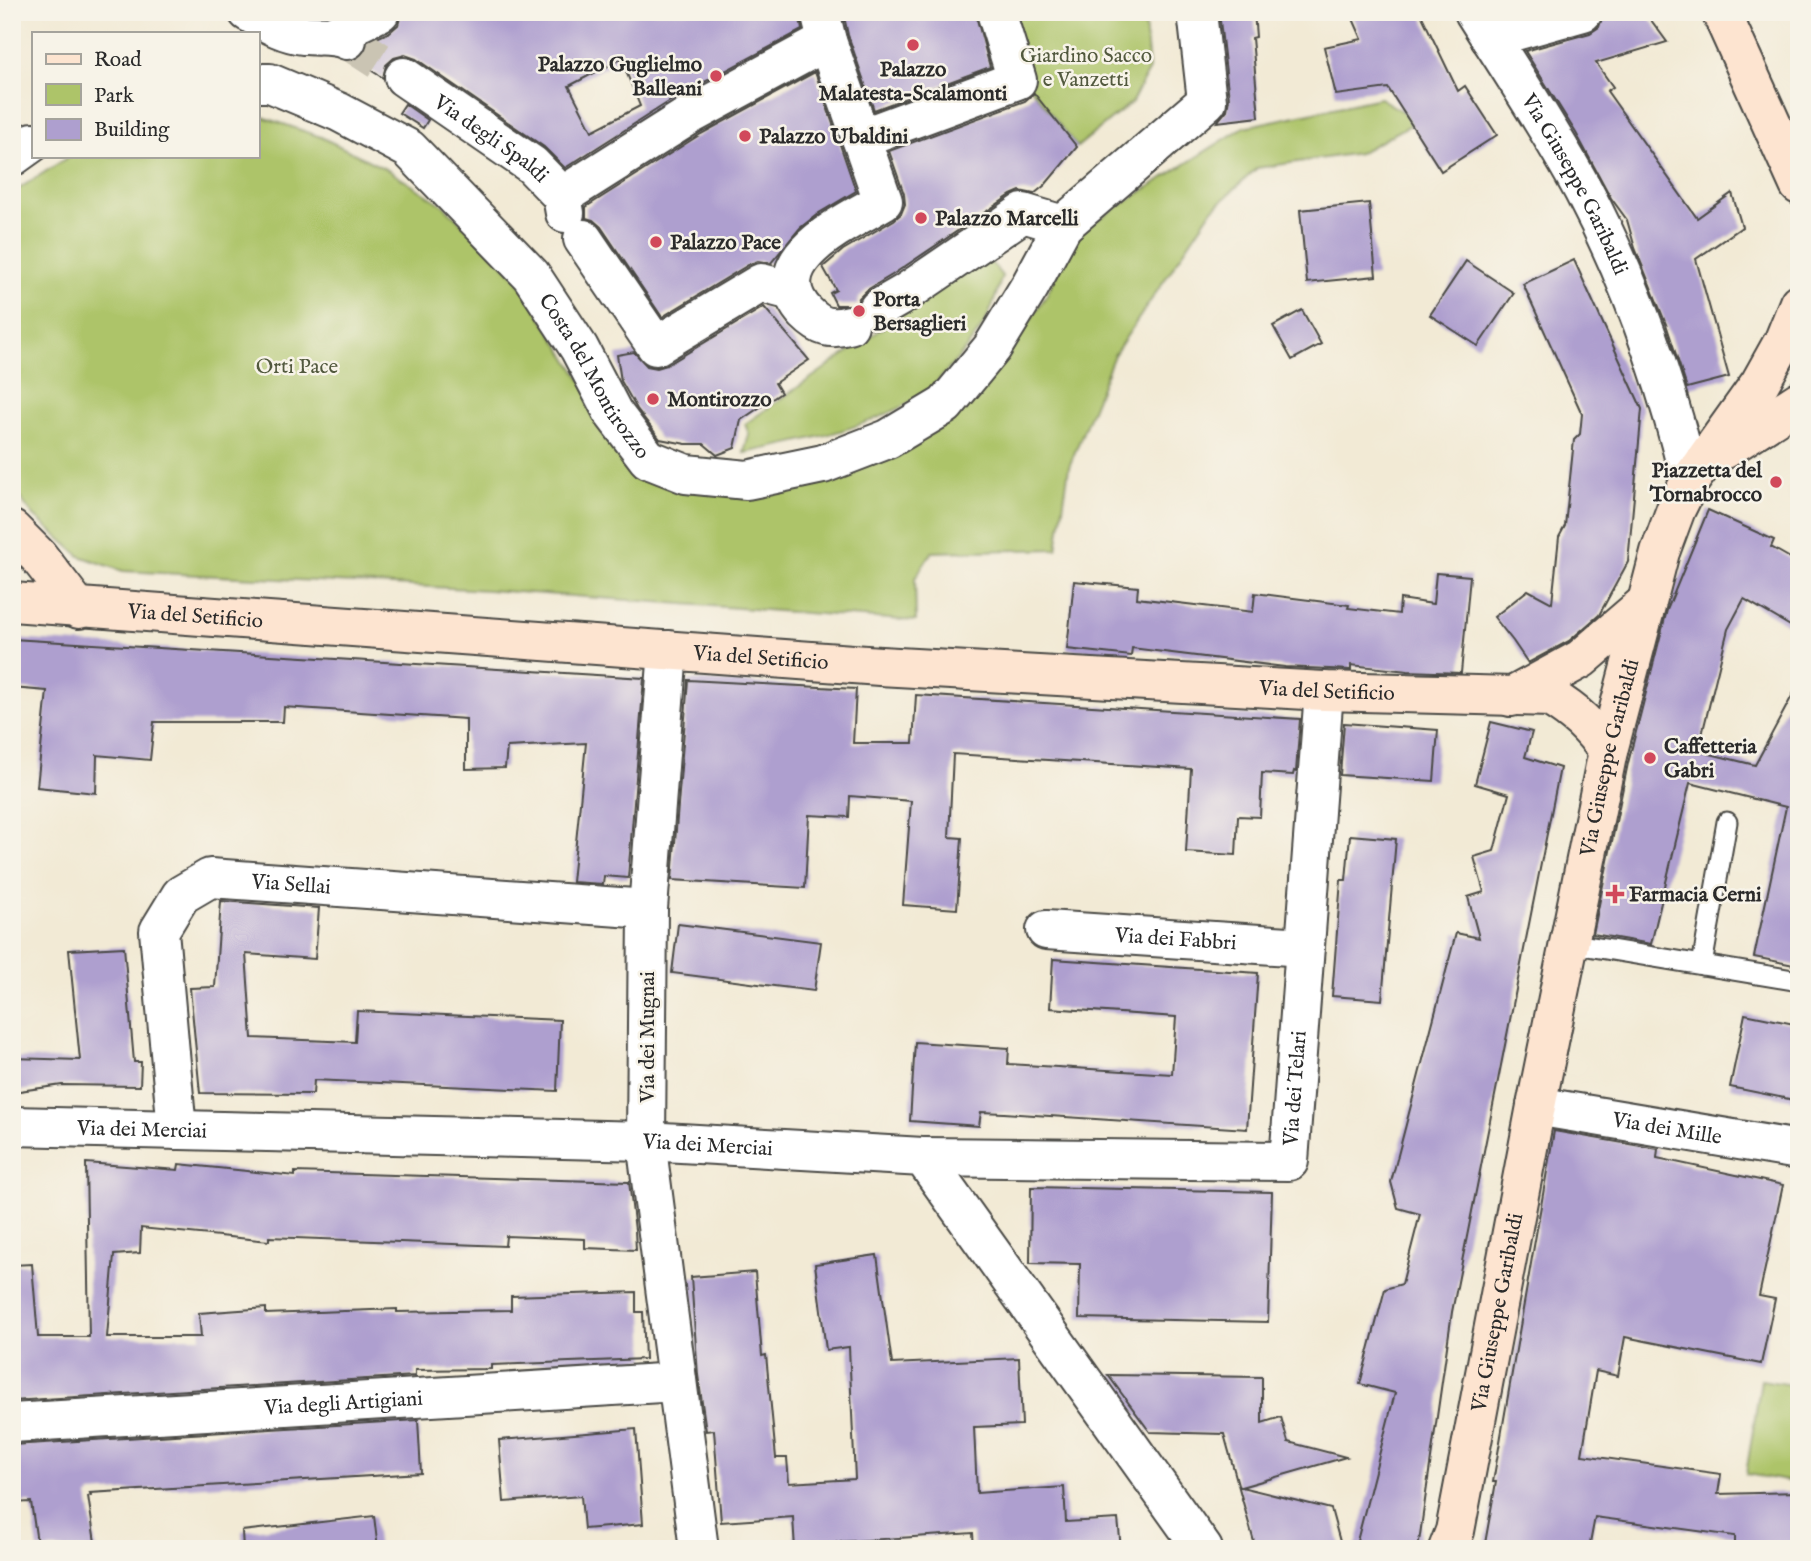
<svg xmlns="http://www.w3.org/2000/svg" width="1811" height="1561" viewBox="0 0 1811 1561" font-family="'IM FELL English',serif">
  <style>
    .green { fill: #adc469; stroke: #6c784a; stroke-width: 2 }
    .building { fill: #ae9fcf; fill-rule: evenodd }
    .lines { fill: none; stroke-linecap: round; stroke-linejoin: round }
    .street-tunnel { stroke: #cac4b3; stroke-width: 38; stroke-dasharray: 38 19; stroke-linecap: butt }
    .lane-casing { stroke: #494844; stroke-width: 23 }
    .street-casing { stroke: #494844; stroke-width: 42 }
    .secondary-casing { stroke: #494844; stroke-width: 42 }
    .lane { stroke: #fff; stroke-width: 19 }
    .street { stroke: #fff; stroke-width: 38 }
    .secondary { stroke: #fde4d0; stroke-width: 38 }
    .poi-dot { fill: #d1495b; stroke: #f7f3e8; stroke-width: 2.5 }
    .labels { text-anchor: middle; stroke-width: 5; stroke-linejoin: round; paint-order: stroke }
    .park-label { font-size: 21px; fill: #52593e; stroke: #f7f3e8 }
    .poi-label { font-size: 21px; font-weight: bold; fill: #2b2b2b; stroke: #f7f3e8; text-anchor: start }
    .street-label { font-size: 21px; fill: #2b2b2b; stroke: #f7f3e8 }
  </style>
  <rect width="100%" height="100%" fill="#f7f3e8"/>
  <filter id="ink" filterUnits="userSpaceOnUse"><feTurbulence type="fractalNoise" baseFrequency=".0143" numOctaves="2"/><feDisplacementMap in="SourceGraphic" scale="14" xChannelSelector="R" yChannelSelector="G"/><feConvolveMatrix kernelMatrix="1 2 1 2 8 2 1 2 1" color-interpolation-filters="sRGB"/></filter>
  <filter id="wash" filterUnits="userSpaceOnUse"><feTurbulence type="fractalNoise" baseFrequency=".00686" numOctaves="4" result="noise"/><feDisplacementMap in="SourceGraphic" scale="28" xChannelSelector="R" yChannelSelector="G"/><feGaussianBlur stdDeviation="1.57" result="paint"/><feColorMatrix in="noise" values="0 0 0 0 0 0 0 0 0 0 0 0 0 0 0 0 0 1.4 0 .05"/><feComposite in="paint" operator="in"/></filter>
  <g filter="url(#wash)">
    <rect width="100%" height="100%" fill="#f2ead5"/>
    <g class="green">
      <polygon points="1008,12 1144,12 1149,69 1132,102 1077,147 1030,87"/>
      <polygon points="1380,98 1418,121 1359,153 1257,168 1211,211 1114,355 1069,467 1057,549 932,552 915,578 916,621 488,590 123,571 80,556 34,516 12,488 12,193 70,156 257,156 257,115 321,137 388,170 443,205 516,277 607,421 745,498 1008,355 1047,294 1075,234 1244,127"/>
      <path d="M986,256L1002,276C997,291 993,308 985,322C973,342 937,386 917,398C865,430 803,441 744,453L749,434L745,424Z"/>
      <polygon points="1761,1380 1799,1386 1799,1483 1746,1474"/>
    </g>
    <g id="blocks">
      <g class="building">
        <path d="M402,12H799L802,30L678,96L565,168L544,147L416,59L405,55L394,58L386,65L383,78L355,60L361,56L368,42L390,32L398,25ZM621,59L640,106L592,131L569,86Z"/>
        <polygon points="843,12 975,12 990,67 874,110 848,35"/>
        <polygon points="1219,12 1254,12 1256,37 1252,38 1259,117 1217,122 1227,110 1229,99"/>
        <polygon points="1350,12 1420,12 1458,91 1465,86 1497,135 1441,171 1388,88 1336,95 1324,47 1362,39"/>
        <polygon points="1604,12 1645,12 1667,42 1596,63 1613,87 1607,91 1697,218 1732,193 1742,227 1696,259 1729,377 1687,388 1666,324 1635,248 1627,220 1611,198 1576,133 1525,51 1590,33 1599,27"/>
        <polygon points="815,72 856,191 819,213 800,228 771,263 758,261 750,264 662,317 601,227 593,220 586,218 586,207 701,134"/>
        <polygon points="1034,93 1077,147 1045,185 1034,194 1020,191 1011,195 892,275 867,290 859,298 857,305 836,305 830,293 836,290 823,267 843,250 894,220 901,214 905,204 904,194 889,151 1025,101"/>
        <polygon points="405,104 428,120 423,128 399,113"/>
        <polygon points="1369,203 1376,276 1307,283 1300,210"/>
        <polygon points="1574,260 1642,409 1628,562 1599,615 1569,641 1528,663 1513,641 1494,617 1528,590 1552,603 1559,537 1565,526 1574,440 1580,434 1582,414 1523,284"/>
        <polygon points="1466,261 1514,293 1478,346 1430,315"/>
        <polygon points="764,307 809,360 775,383 781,393 741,420 735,448 717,455 704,444 686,444 660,439 637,409 621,381 617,355 634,352 647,366 657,368 667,365"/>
        <polygon points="1302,310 1321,344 1292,360 1273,326"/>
        <polygon points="1708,510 1774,540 1771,547 1799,563 1799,631 1744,599 1728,629 1698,751 1755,765 1799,683 1799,966 1754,957 1786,807 1690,783 1651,944 1593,934 1628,763 1667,610"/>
        <polygon points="1436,573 1470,576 1461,673 1408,671 1351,665 1351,670 1285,667 1132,648 1131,656 1067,649 1074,581 1138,587 1137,598 1253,612 1255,593 1349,605 1348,608 1399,614 1400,599 1433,604"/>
        <polygon points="12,639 644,678 628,878 604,876 603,884 572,882 586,743 507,747 505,768 466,769 466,719 284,707 283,722 154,722 150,760 97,755 96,793 37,787 47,691 12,688"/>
        <polygon points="688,680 856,689 853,743 913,743 916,695 1300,719 1296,772 1294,771 1293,775 1262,773 1260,817 1238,816 1236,855 1186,852 1191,769 953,754 949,837 962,838 957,909 903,905 911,801 850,796 849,817 809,815 805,888 672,880"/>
        <polygon points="1491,722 1532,732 1525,757 1560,768 1452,1312 1418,1549 1355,1549 1395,1393 1360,1384 1385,1289 1402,1284 1420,1214 1398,1208 1391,1182 1456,933 1479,938 1468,897 1484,892 1474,857 1494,851 1509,794 1475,784"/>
        <polygon points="1344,723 1438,730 1434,781 1340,775"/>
        <polygon points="1350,835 1396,839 1382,1000 1332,996 1341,880 1346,880"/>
        <polygon points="221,901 319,908 315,959 246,954 252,1038 355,1042 357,1011 560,1020 557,1091 314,1080 313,1094 200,1093 190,988 215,987"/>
        <polygon points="678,924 821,942 814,991 672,973"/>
        <polygon points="124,947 134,1062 141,1062 140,1086 62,1085 12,1092 12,1058 80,1060 69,950"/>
        <polygon points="1053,959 1258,973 1247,1129 1004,1113 981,1112 979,1126 910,1121 915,1042 1009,1048 1008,1064 1172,1074 1176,1017 1050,1008"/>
        <polygon points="1745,1014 1799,1025 1799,1101 1730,1087"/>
        <polygon points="1554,1131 1658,1149 1657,1158 1783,1185 1759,1296 1775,1299 1761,1364 1625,1337 1618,1376 1596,1371 1582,1455 1721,1474 1718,1494 1799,1492 1799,1549 1735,1549 1735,1536 1595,1517 1589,1549 1484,1549 1496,1482 1493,1482"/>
        <polygon points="86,1163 178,1170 179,1164 295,1176 295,1172 629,1182 635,1230 636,1250 585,1248 585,1239 506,1236 505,1246 269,1237 269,1241 141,1228 140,1253 114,1255 107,1337 201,1337 199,1313 266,1308 266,1314 397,1309 397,1312 511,1310 511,1296 636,1292 636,1312 643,1312 645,1359 491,1365 491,1369 415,1370 415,1376 12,1401 12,1265 32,1264 38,1337 89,1337"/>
        <polygon points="1031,1187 1272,1192 1268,1322 1079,1318 1080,1264 1030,1263"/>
        <polygon points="877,1255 892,1364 1019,1358 1022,1425 974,1427 977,1493 1064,1487 1066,1522 1118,1519 1121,1549 974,1549 973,1533 824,1543 825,1549 795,1549 793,1517 721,1522 714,1430 706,1431 698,1375 691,1277 755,1272 762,1356 766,1355 776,1458 787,1458 789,1483 855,1479 849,1347 826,1350 815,1264"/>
        <polygon points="1108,1375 1262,1377 1262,1423 1281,1417 1288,1442 1346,1457 1241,1487 1331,1509 1342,1549 1256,1549 1224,1434 1150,1432"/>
        <polygon points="418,1420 421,1473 90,1493 91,1495 88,1496 96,1549 38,1549 31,1502 12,1503 12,1445"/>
        <polygon points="636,1429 643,1524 584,1529 581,1496 504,1502 499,1440"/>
        <polygon points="374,1516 378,1549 243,1549 242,1531"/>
      </g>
    </g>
  </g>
  <g filter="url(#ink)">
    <use href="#blocks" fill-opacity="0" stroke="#494844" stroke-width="2"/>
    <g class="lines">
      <polyline class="street-tunnel" points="347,40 404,77"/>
      <defs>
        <g id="lane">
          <polyline points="1569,943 1799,981"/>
          <polyline points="1702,965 1727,822"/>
        </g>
        <g id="street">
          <path d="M248,12C266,22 283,33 304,35C320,37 331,33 347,40"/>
          <path d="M820,12L827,41L883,201C848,222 758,261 806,313C820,327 830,330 849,325"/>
          <path id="s1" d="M1474,12C1511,71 1550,129 1583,190C1631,281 1666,381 1690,481"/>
          <polyline points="335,34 380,12"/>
          <polyline points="1490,38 1583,12"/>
          <path id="s2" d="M404,77L532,165L562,196L565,213"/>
          <path id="s3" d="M257,83H270L339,112L409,149L531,275L579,348L613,413L648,459L686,474L747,480L823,464L888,439L945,405L992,348L1030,286L1063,225L1207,101L1197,12"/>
          <polyline points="861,138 1017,80 996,12"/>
          <polyline points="12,157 33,142"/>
          <polyline points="562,196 690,115 827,41"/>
          <polyline points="583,239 656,346 761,283 792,291"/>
          <polyline points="878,309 904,294 1023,213 1063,225"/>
          <polyline points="668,650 648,909 646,1141 699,1549"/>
          <path id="s4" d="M1046,930L1305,947"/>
          <path id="s5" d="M1536,1106L1799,1150"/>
          <path id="s6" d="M12,1126L646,1141L923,1157L1203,1549"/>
          <path id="s7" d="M177,1130L159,931L181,895L210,878L648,909"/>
          <path id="s8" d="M923,1157L1289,1161L1324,691"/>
          <path id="s9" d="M12,1423L677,1382"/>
        </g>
        <g id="secondary">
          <polyline points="1721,12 1799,185"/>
          <polyline points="1725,449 1799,401"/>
          <polyline points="12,530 38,556 79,609"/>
          <path id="s10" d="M12,602L880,666L1324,691L1550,697C1576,713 1590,726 1608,751"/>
          <polyline points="1511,697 1581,659 1646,603"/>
          <path id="s11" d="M1448,1549L1455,1531L1536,1106L1608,751L1660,552L1676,509L1690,481L1760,383L1784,340L1799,303"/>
        </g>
      </defs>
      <use href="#lane" class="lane-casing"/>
      <use href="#street" class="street-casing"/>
      <use href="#secondary" class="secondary-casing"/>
      <use href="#lane" class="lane"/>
      <use href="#street" class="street"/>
      <use href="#secondary" class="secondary"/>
    </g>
  </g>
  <g class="poi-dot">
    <circle cx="913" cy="45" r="7"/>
    <circle cx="716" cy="76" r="7"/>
    <circle cx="745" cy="136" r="7"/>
    <circle cx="921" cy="218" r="7"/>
    <circle cx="656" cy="242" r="7"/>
    <circle cx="859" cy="311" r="7"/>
    <circle cx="653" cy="399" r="7"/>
    <circle cx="1776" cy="482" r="7"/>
    <circle cx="1650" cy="758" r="7"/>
    <path d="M1611.5 883.5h7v7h7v7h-7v7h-7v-7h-7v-7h7z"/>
  </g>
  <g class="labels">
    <g class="park-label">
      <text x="1086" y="62">Giardino Sacco<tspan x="1086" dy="24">e Vanzetti</tspan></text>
      <text x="297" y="373">Orti Pace</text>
    </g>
    <g class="poi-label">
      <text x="702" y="71" text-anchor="end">Palazzo Guglielmo<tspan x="702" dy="24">Balleani</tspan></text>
      <text x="913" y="76" text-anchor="middle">Palazzo<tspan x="913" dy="24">Malatesta-Scalamonti</tspan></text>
      <text x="759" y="143">Palazzo Ubaldini</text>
      <text x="935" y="225">Palazzo Marcelli</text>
      <text x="670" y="249">Palazzo Pace</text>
      <text x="873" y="306">Porta<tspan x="873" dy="24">Bersaglieri</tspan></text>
      <text x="667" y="406">Montirozzo</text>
      <text x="1762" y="477" text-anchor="end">Piazzetta del<tspan x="1762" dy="24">Tornabrocco</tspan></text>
      <text x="1664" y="753">Caffetteria<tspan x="1664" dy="24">Gabri</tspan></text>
      <text x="1629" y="901">Farmacia Cerni</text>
    </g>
    <g class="street-label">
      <text dy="7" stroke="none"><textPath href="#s2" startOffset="107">Via degli Spaldi</textPath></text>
      <text dy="7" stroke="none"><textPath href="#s1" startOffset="200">Via Giuseppe Garibaldi</textPath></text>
      <text dy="7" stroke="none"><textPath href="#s3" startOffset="462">Costa del Montirozzo</textPath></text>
      <text dy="7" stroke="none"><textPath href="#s10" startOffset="184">Via del Setificio</textPath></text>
      <text dy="7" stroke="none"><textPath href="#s10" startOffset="751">Via del Setificio</textPath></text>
      <text dy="7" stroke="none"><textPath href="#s10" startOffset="1318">Via del Setificio</textPath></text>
      <text dy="7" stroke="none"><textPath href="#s11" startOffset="808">Via Giuseppe Garibaldi</textPath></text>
      <text dy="7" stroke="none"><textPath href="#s7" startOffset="357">Via Sellai</textPath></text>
      <text dy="7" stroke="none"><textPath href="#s4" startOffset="130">Via dei Fabbri</textPath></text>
      <text transform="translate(647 1037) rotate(-90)" y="7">Via dei Mugnai</text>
      <text dy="7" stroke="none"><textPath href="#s8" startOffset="439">Via dei Telari</textPath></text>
      <text dy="7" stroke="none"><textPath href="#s5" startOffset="133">Via dei Mille</textPath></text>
      <text dy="7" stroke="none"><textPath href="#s6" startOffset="130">Via dei Merciai</textPath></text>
      <text dy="7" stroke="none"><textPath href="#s6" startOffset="696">Via dei Merciai</textPath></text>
      <text dy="7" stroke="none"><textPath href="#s11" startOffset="242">Via Giuseppe Garibaldi</textPath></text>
      <text dy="7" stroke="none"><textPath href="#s9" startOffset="332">Via degli Artigiani</textPath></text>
    </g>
  </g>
  <rect width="1811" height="1561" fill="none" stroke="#f7f3e8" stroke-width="42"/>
  <rect x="32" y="32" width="228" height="126" fill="#f7f3e8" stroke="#a5a39c" stroke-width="2"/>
  <rect x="46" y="54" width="35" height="10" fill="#fde4d0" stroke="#a5a39c" stroke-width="2"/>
  <text x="94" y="66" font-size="21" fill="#2b2b2b">Road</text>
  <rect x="46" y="84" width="35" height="21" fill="#adc469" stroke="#a5a39c" stroke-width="2"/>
  <text x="94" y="102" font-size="21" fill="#2b2b2b">Park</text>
  <rect x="46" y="119" width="35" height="21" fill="#ae9fcf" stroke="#a5a39c" stroke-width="2"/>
  <text x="94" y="136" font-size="21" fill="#2b2b2b">Building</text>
</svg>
